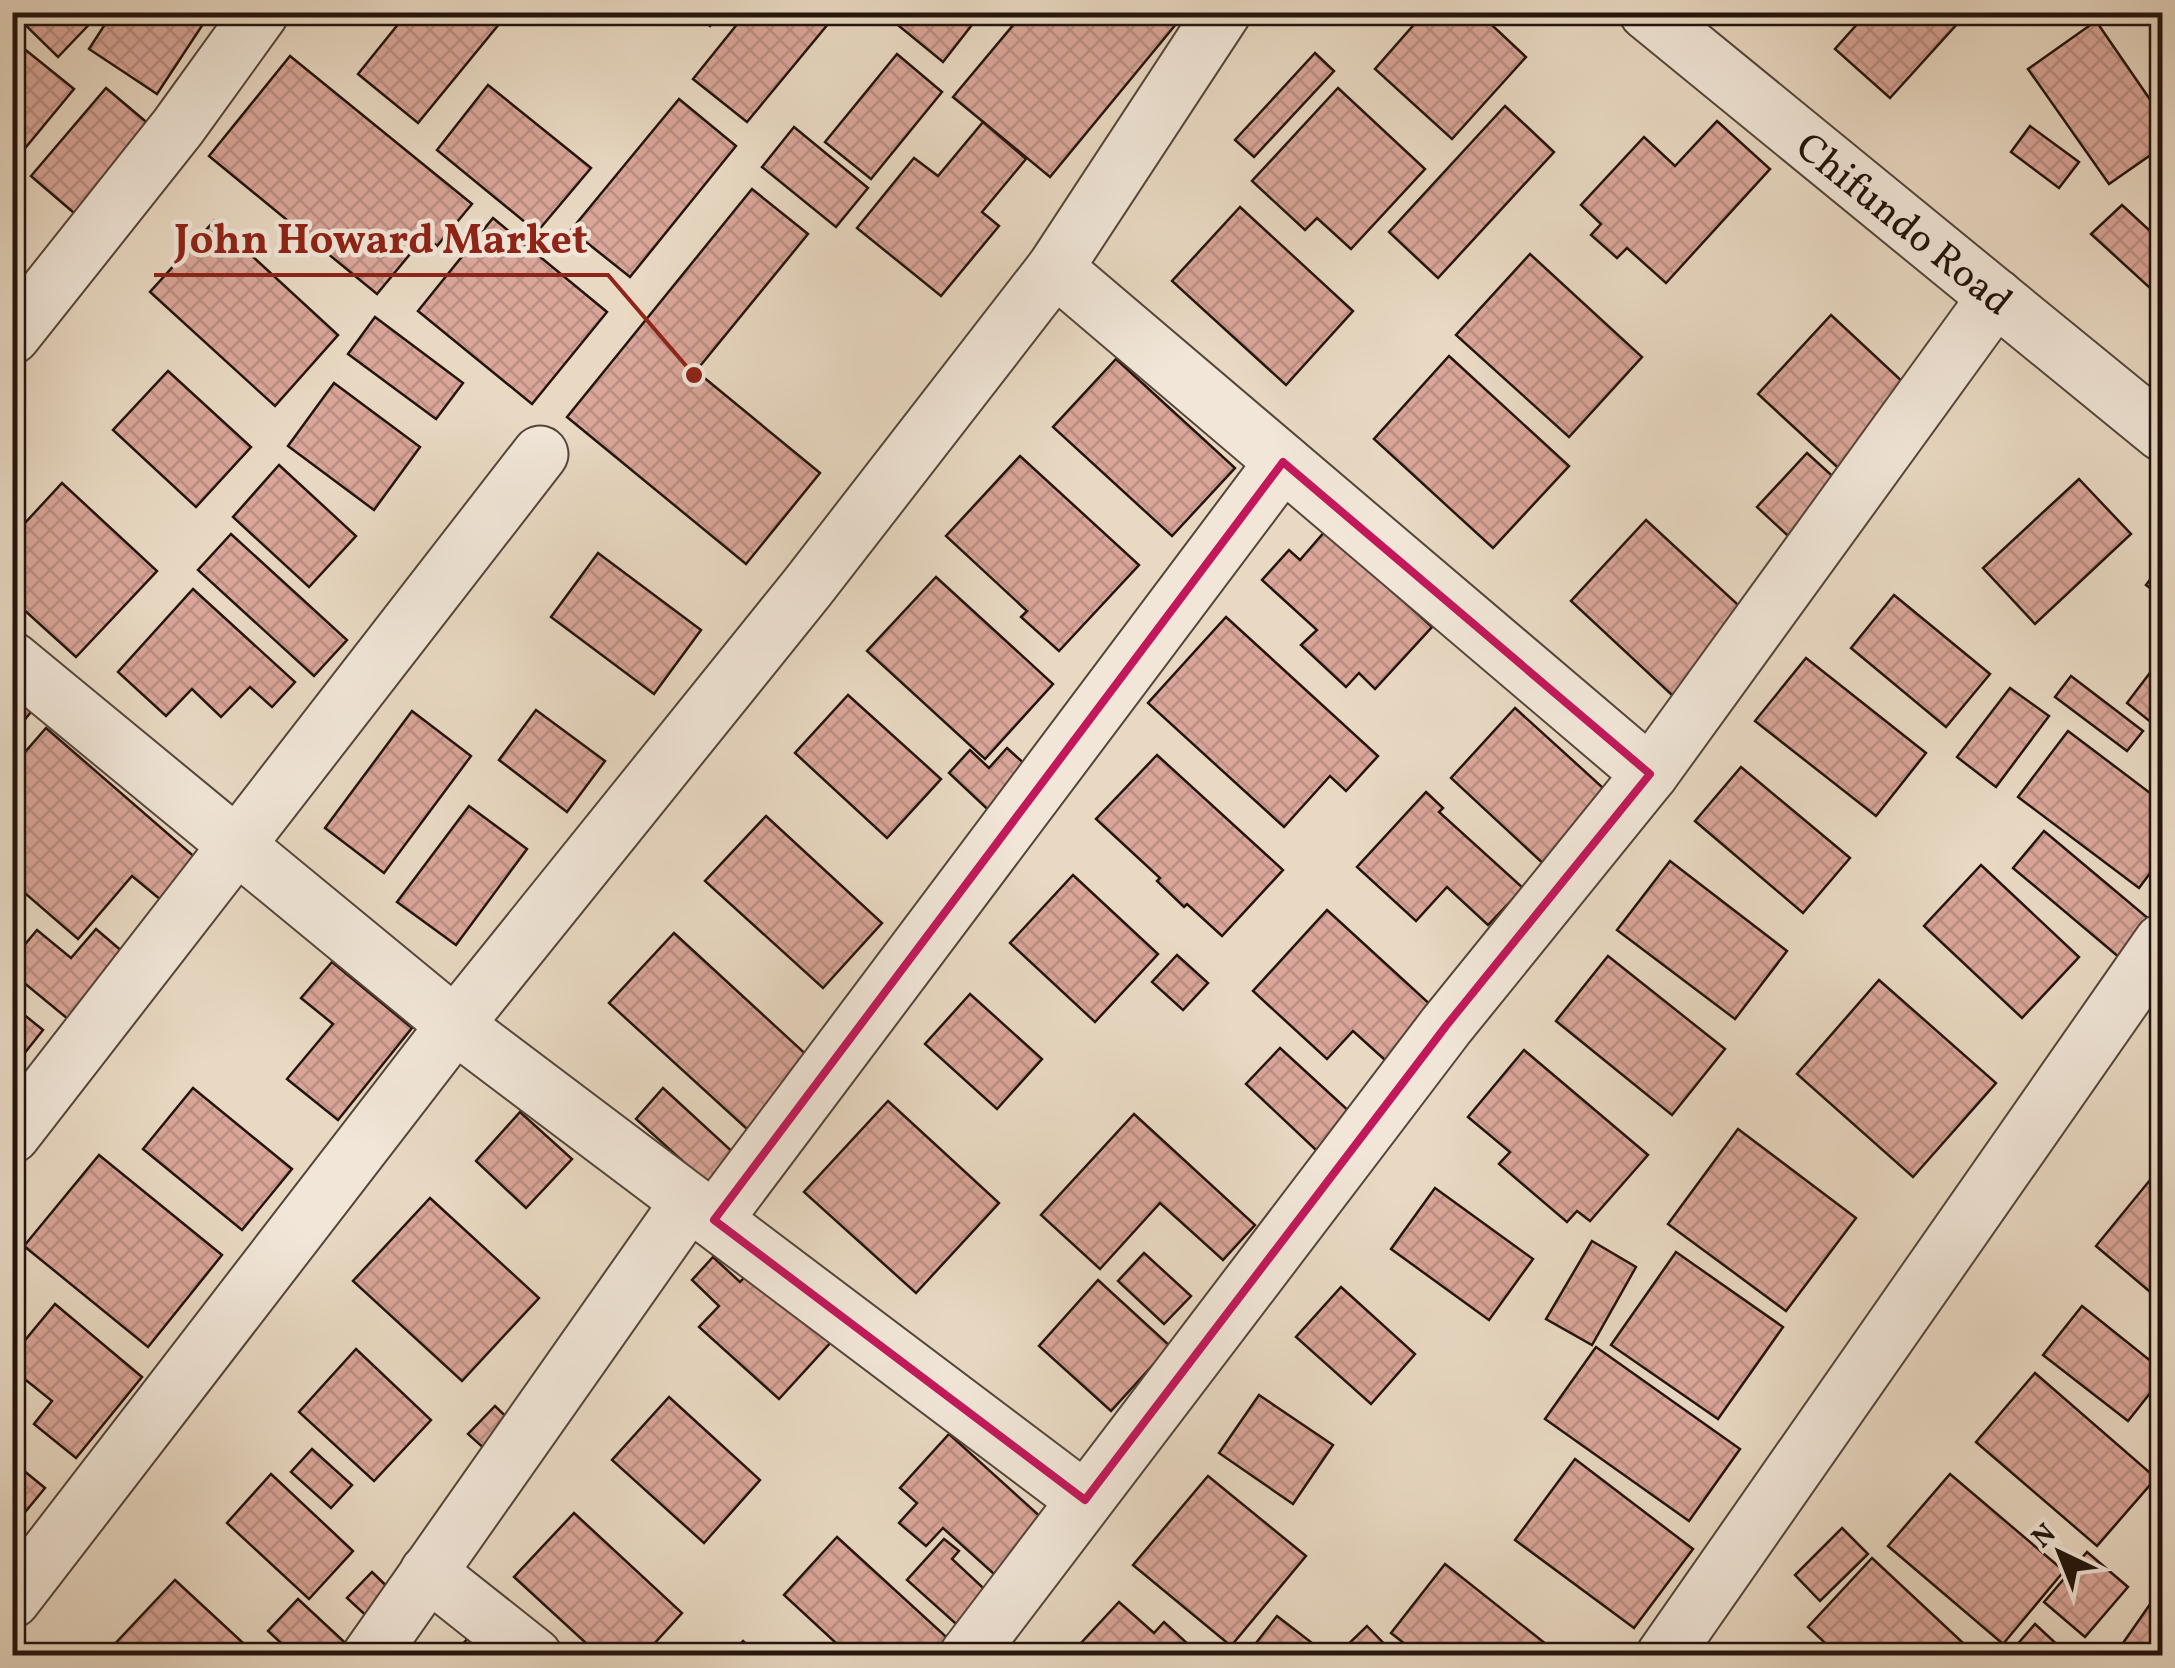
<svg xmlns="http://www.w3.org/2000/svg" width="2175" height="1668" viewBox="0 0 2175 1668" font-family="Vollkorn,serif">
  <style>
    .building { fill: url(#building-cross-hatch); stroke: #23140c; stroke-width: 2.5 }
    .lines { fill: none; stroke-linecap: round; stroke-linejoin: round }
    .minor-casing { stroke: #54453a; stroke-width: 59 }
    .tertiary-casing { stroke: #54453a; stroke-width: 59 }
    .minor { stroke: #f1e6d8; stroke-width: 55 }
    .tertiary { stroke: #f1e6d8; stroke-width: 55 }
    .marked { fill: none; stroke: #c2185b; stroke-width: 8; stroke-linejoin: round }
    .labels { text-anchor: middle; stroke-width: 9; stroke-linejoin: round; paint-order: stroke }
    .street-label { font-size: 40px; fill: #23140c; stroke: #f1e6d8 }
    .leader { fill: none; stroke: #8f2418; stroke-width: 4 }
    .callout-dot { fill: #8f2418; stroke: #f1e6d8; stroke-width: 4 }
    .callout-label { font-size: 42px; text-anchor: middle; font-weight: bold; fill: #8f2418; stroke: #f1e6d8; stroke-width: 9; stroke-linejoin: round; paint-order: stroke }
  </style>
  <defs>
    <pattern id="building-cross-hatch" width="8" height="8" patternUnits="userSpaceOnUse" patternTransform="scale(2.5)"><rect width="8" height="8" fill="#daa699"/><path d="M0 0l8 8M0 8l8-8" fill="none" stroke="#bb8e83"/></pattern>
  </defs>
  <rect width="100%" height="100%" fill="#e9d9c3"/>
  <filter id="stains"><feTurbulence type="fractalNoise" baseFrequency=".002" numOctaves="4"/><feColorMatrix values="0 0 0 0 .2 0 0 0 0 .09 0 0 0 0 .02 0 0 0 .5 -.17"/></filter>
  <radialGradient id="worn" r=".72"><stop offset=".6" stop-color="#630" stop-opacity="0"/><stop offset="1" stop-color="#630" stop-opacity=".3"/></radialGradient>
  <g class="building">
    <polygon points="12,12 101,12 58,57"/>
    <polygon points="113,12 211,12 157,94 89,49"/>
    <polygon points="408,12 509,12 418,123 358,74"/>
    <polygon points="693,12 721,12 710,26"/>
    <polygon points="747,12 838,12 747,122 693,79"/>
    <polygon points="882,12 982,12 943,62"/>
    <polygon points="1024,12 1186,12 1050,177 953,97"/>
    <polygon points="1425,12 1478,12 1526,57 1452,139 1375,69"/>
    <polygon points="1868,12 1968,12 1890,98 1835,49"/>
    <polygon points="2096,21 2162,117 2162,147 2109,184 2028,69"/>
    <polygon points="12,39 74,89 12,164"/>
    <polygon points="1315,53 1334,71 1254,157 1235,140"/>
    <polygon points="897,54 942,92 871,179 825,142"/>
    <polygon points="290,56 472,204 437,246 425,236 377,294 209,156"/>
    <polygon points="488,85 591,168 537,232 437,150"/>
    <polygon points="106,88 164,137 88,225 31,176"/>
    <polygon points="1338,88 1425,169 1351,249 1317,218 1305,230 1252,181"/>
    <polygon points="679,99 736,146 630,277 571,230"/>
    <polygon points="1505,106 1554,152 1438,278 1389,232"/>
    <polygon points="1717,121 1770,169 1666,283 1627,248 1617,258 1591,235 1601,224 1581,205 1644,137 1675,166"/>
    <polygon points="983,122 1026,159 982,212 999,226 941,296 857,228 914,158 938,176"/>
    <polygon points="2030,126 2079,162 2059,188 2011,152"/>
    <polygon points="794,127 868,188 836,227 762,167"/>
    <polygon points="752,189 808,234 696,371 820,473 746,564 567,417"/>
    <polygon points="2122,205 2162,242 2162,299 2091,234"/>
    <polygon points="1240,207 1353,311 1286,385 1172,281"/>
    <polygon points="493,218 607,312 532,404 418,311"/>
    <polygon points="214,221 338,335 275,406 150,292"/>
    <polygon points="1530,254 1642,357 1569,437 1456,335"/>
    <polygon points="1831,315 1919,397 1847,476 1758,394"/>
    <polygon points="375,317 463,383 436,419 348,354"/>
    <polygon points="1449,356 1569,466 1493,548 1374,439"/>
    <polygon points="1116,359 1235,468 1172,536 1053,427"/>
    <polygon points="168,371 251,447 196,507 113,430"/>
    <polygon points="334,383 420,447 374,510 288,446"/>
    <polygon points="1807,453 1850,492 1800,547 1757,507"/>
    <polygon points="1020,456 1139,565 1059,651 1021,617 1027,611 946,536"/>
    <polygon points="279,465 356,536 309,587 233,517"/>
    <polygon points="2079,479 2131,534 2035,624 1983,568"/>
    <polygon points="62,483 157,571 76,657 12,599 12,537"/>
    <polygon points="1646,520 1748,614 1673,696 1571,601"/>
    <polygon points="1326,530 1432,627 1375,689 1359,673 1346,687 1301,645 1317,630 1262,580 1289,550 1300,560"/>
    <polygon points="231,534 347,640 314,676 198,570"/>
    <polygon points="598,553 701,630 654,694 551,617"/>
    <polygon points="2162,564 2162,597 2146,585"/>
    <polygon points="936,577 1053,684 985,759 867,651"/>
    <polygon points="193,589 295,682 272,707 250,687 221,717 192,689 166,716 118,672"/>
    <polygon points="1894,595 1990,674 1946,727 1851,648"/>
    <polygon points="1226,617 1378,756 1346,791 1330,776 1284,827 1148,703"/>
    <polygon points="2162,657 2162,731 2127,703"/>
    <polygon points="1806,658 1926,753 1876,816 1755,721"/>
    <polygon points="2071,676 2143,731 2127,751 2055,697"/>
    <polygon points="12,684 38,703 12,736"/>
    <polygon points="2010,688 2049,716 1996,787 1957,757"/>
    <polygon points="848,695 941,779 887,838 795,753"/>
    <polygon points="1515,708 1613,797 1548,868 1451,778"/>
    <polygon points="536,710 605,761 567,812 499,760"/>
    <polygon points="412,711 471,756 384,873 325,828"/>
    <polygon points="46,728 197,859 161,900 132,876 78,939 12,882 12,767"/>
    <polygon points="2068,731 2162,802 2162,857 2139,888 2018,797"/>
    <polygon points="1007,748 1039,777 999,820 949,773 970,750 989,768"/>
    <polygon points="1157,755 1283,870 1222,936 1187,904 1184,907 1157,881 1160,878 1096,819"/>
    <polygon points="1741,767 1850,858 1803,913 1695,821"/>
    <polygon points="1426,792 1443,808 1439,812 1523,888 1488,925 1447,887 1416,921 1357,867"/>
    <polygon points="469,806 527,849 456,945 397,902"/>
    <polygon points="766,816 882,923 823,988 705,881"/>
    <polygon points="2044,831 2162,930 2139,974 2013,868"/>
    <polygon points="1670,861 1787,951 1735,1019 1617,930"/>
    <polygon points="1981,865 2079,957 2022,1018 1924,926"/>
    <polygon points="1073,875 1158,954 1095,1022 1010,943"/>
    <polygon points="1327,910 1433,1007 1385,1060 1353,1031 1327,1059 1253,991"/>
    <polygon points="96,929 124,953 68,1019 12,973 12,960 37,930 71,958"/>
    <polygon points="674,933 811,1059 747,1129 609,1003"/>
    <polygon points="1177,955 1208,983 1183,1010 1152,982"/>
    <polygon points="1608,956 1725,1049 1672,1115 1556,1021"/>
    <polygon points="332,962 412,1028 338,1120 287,1079 333,1024 301,998"/>
    <polygon points="1879,980 1996,1083 1913,1177 1797,1074"/>
    <polygon points="970,994 1042,1059 997,1109 925,1044"/>
    <polygon points="12,1005 43,1030 12,1069"/>
    <polygon points="1280,1048 1351,1113 1316,1150 1246,1084"/>
    <polygon points="1524,1050 1648,1155 1590,1221 1577,1211 1567,1222 1499,1164 1510,1152 1468,1117"/>
    <polygon points="193,1088 292,1169 242,1230 143,1149"/>
    <polygon points="663,1088 736,1155 709,1185 636,1119"/>
    <polygon points="888,1101 999,1203 916,1293 804,1192"/>
    <polygon points="520,1112 572,1159 526,1208 476,1161"/>
    <polygon points="1134,1114 1255,1225 1223,1260 1160,1203 1100,1269 1041,1215"/>
    <polygon points="1738,1129 1856,1218 1786,1311 1668,1224"/>
    <polygon points="99,1155 222,1255 148,1347 24,1246"/>
    <polygon points="2159,1169 2162,1172 2162,1302 2096,1246"/>
    <polygon points="1435,1188 1533,1259 1489,1320 1391,1249"/>
    <polygon points="430,1198 539,1298 462,1381 353,1281"/>
    <polygon points="1592,1241 1636,1267 1592,1345 1546,1319"/>
    <polygon points="1676,1252 1783,1327 1718,1419 1611,1345"/>
    <polygon points="1144,1253 1191,1296 1164,1324 1118,1281"/>
    <polygon points="713,1257 740,1282 752,1269 832,1341 779,1399 699,1327 719,1306 692,1280"/>
    <polygon points="1098,1280 1170,1346 1111,1411 1039,1346"/>
    <polygon points="1341,1287 1415,1354 1371,1404 1296,1337"/>
    <polygon points="55,1304 142,1377 76,1458 34,1424 52,1401 12,1369 12,1356"/>
    <polygon points="2082,1306 2162,1370 2162,1378 2128,1421 2043,1355"/>
    <polygon points="1596,1347 1740,1449 1689,1521 1545,1419"/>
    <polygon points="356,1349 431,1420 374,1481 299,1412"/>
    <polygon points="2035,1373 2156,1478 2097,1546 1976,1442"/>
    <polygon points="1259,1395 1333,1445 1293,1504 1219,1453"/>
    <polygon points="669,1397 760,1480 704,1543 612,1460"/>
    <polygon points="495,1406 522,1432 497,1460 468,1434"/>
    <polygon points="949,1434 1043,1519 994,1574 943,1528 926,1546 899,1523 917,1503 900,1488"/>
    <polygon points="312,1449 352,1485 331,1508 291,1472"/>
    <polygon points="1575,1459 1693,1549 1634,1628 1515,1540"/>
    <polygon points="12,1461 45,1488 12,1528"/>
    <polygon points="271,1474 353,1551 309,1599 227,1523"/>
    <polygon points="1950,1474 2064,1571 2003,1644 1888,1546"/>
    <polygon points="1208,1476 1306,1556 1231,1646 1133,1565"/>
    <polygon points="574,1513 682,1613 643,1656 600,1656 514,1577"/>
    <polygon points="1842,1528 1868,1554 1820,1601 1795,1575"/>
    <polygon points="837,1537 954,1644 943,1656 850,1656 784,1595"/>
    <polygon points="944,1539 959,1551 952,1559 994,1598 964,1631 907,1580"/>
    <polygon points="2087,1552 2128,1587 2085,1637 2044,1602"/>
    <polygon points="1872,1558 1977,1656 1839,1656 1808,1627"/>
    <polygon points="1445,1564 1561,1656 1420,1656 1391,1633"/>
    <polygon points="372,1572 397,1596 373,1622 347,1598"/>
    <polygon points="175,1580 257,1656 119,1656 111,1648"/>
    <polygon points="2162,1587 2162,1656 2114,1656"/>
    <polygon points="298,1599 354,1651 349,1656 295,1656 268,1631"/>
    <polygon points="1119,1602 1154,1633 1164,1622 1189,1645 1179,1656 1069,1656"/>
    <polygon points="1277,1616 1312,1643 1303,1656 1246,1656"/>
    <polygon points="2035,1624 2065,1652 2062,1656 2007,1656"/>
    <polygon points="479,1626 511,1656 452,1656"/>
    <polygon points="1367,1626 1396,1656 1336,1656"/>
    <polygon points="743,1641 758,1656 729,1656"/>
  </g>
  <g class="lines">
    <defs>
      <g id="minor">
        <polyline points="1055,268 1650,774"/>
        <polyline points="12,336 178,127 261,12"/>
        <polyline points="12,660 455,1025 1085,1500"/>
        <polyline points="12,1135 540,454"/>
        <polyline points="714,1220 1283,462"/>
        <polyline points="428,1572 534,1656"/>
        <polyline points="12,1600 455,1025 807,588 1055,268 1223,12"/>
        <polyline points="370,1656 689,1202"/>
        <polyline points="967,1656 1446,1026 1650,774 1996,297"/>
        <polyline points="1664,1656 2162,942"/>
      </g>
      <polyline id="tertiary" points="1647,12 2162,433"/>
    </defs>
    <use href="#minor" class="minor-casing"/>
    <use href="#tertiary" class="tertiary-casing"/>
    <use href="#minor" class="minor"/>
    <use href="#tertiary" class="tertiary"/>
  </g>
  <path class="marked" d="M1283,462L1650,774L1446,1026L1085,1500L714,1220Z"/>
  <g class="labels">
    <g class="street-label">
      <text transform="translate(1905 223) rotate(39)" y="14">Chifundo Road</text>
    </g>
  </g>
  <path class="leader" d="M694 375L608 275H154"/>
  <circle class="callout-dot" cx="694" cy="375" r="10"/>
  <g class="callout-label">
    <text x="381" y="253">John Howard Market</text>
  </g>
  <rect width="2175" height="1668" fill="none" stroke="#e9d9c3" stroke-width="50"/>
  <rect x="15" y="15" width="2145" height="1638" fill="none" stroke="#23140c" stroke-width="5"/>
  <rect x="25" y="25" width="2125" height="1618" fill="none" stroke="#23140c" stroke-width="2.5"/>
  <g transform="translate(2060 1553) rotate(317)" stroke="#f1e6d8" stroke-width="8" paint-order="stroke">
  <path d="M0-8L18 38L0 25L-18 38Z" fill="#23140c"/>
  <text y="-15" font-size="28" font-weight="bold" text-anchor="middle" fill="#23140c">N</text>
  </g>
  <rect width="100%" height="100%" filter="url(#stains)"/>
  <rect width="100%" height="100%" fill="url(#worn)"/>
</svg>
